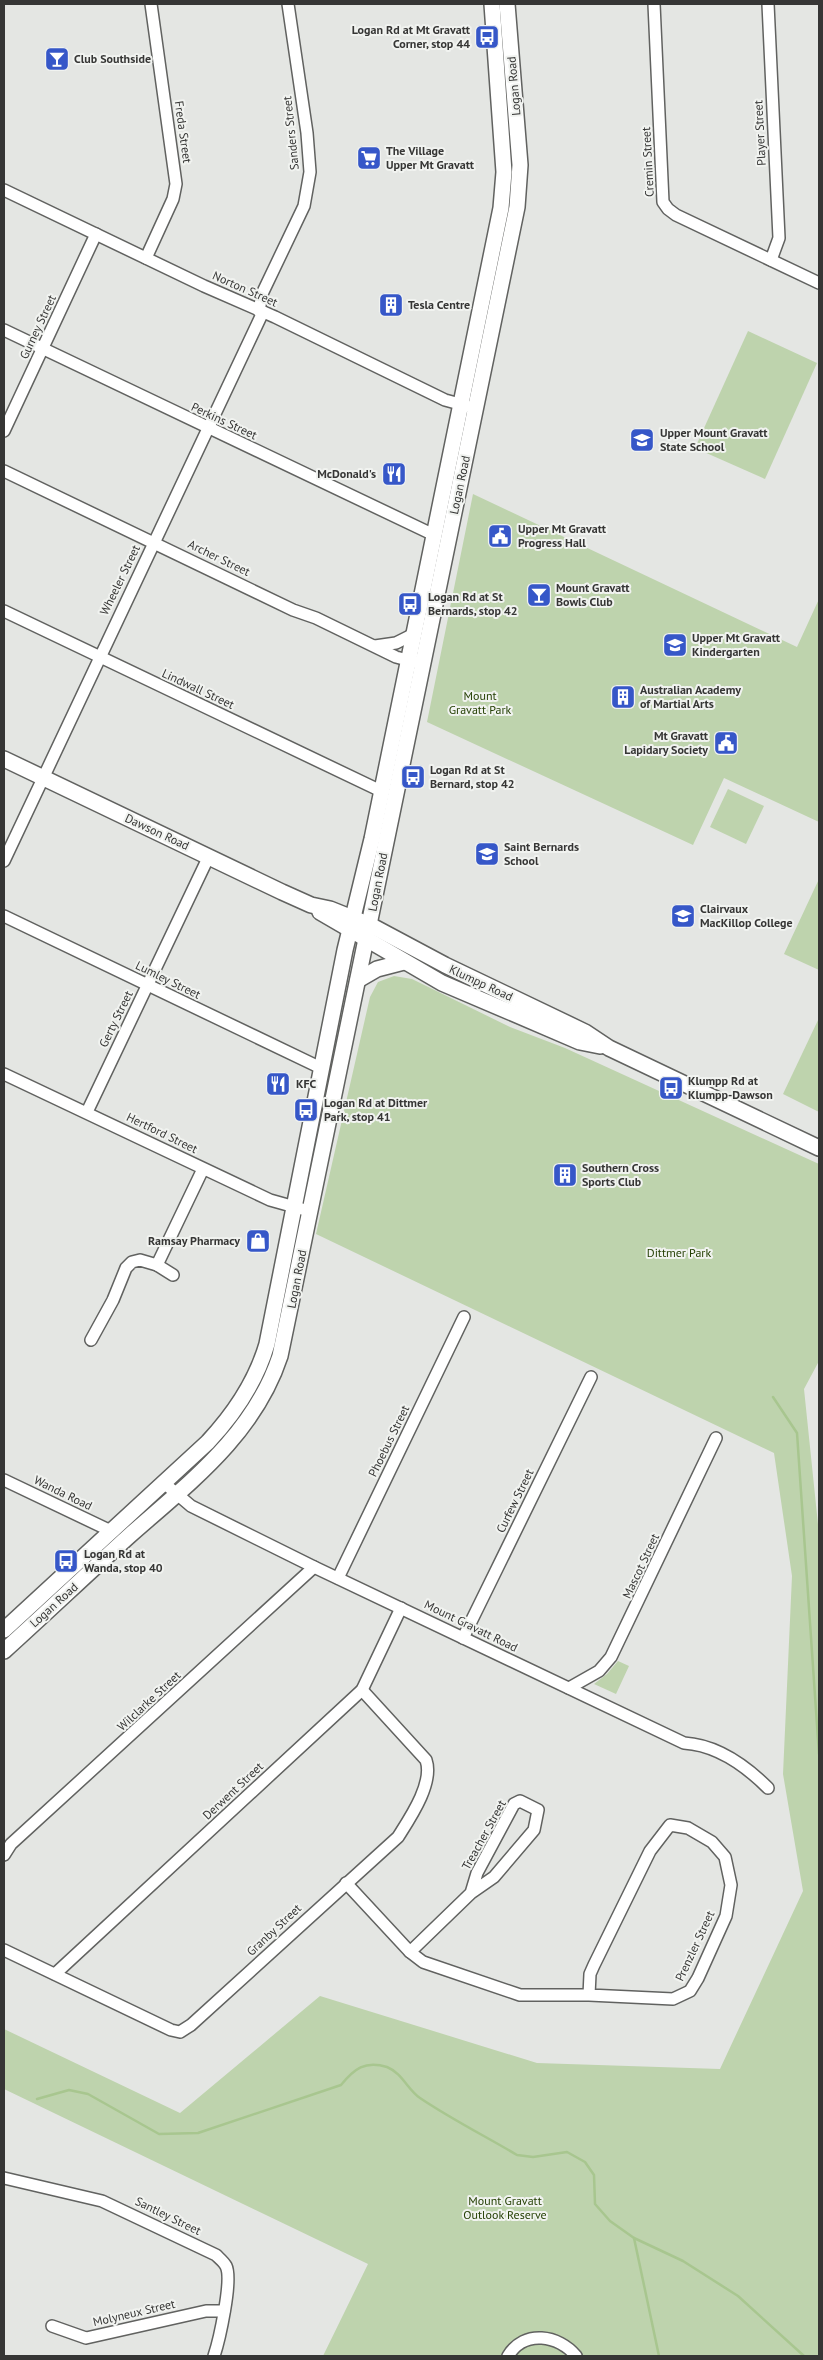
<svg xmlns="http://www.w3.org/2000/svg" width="823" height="2360" viewBox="0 0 823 2360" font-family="'PT Sans',sans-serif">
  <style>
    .green { fill: #bed3ad }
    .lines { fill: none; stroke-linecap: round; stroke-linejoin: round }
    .stream { stroke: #a8c68f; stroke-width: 2.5 }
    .minor-casing { stroke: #616260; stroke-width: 14 }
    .major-casing { stroke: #616260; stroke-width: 18 }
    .minor { stroke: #fff; stroke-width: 11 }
    .major { stroke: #fff; stroke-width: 15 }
    .labels { text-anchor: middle; stroke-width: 4; stroke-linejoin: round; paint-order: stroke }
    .poi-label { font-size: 12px; font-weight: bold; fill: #363635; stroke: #f1f3f0; text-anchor: start }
    .street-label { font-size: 12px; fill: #363635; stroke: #f1f3f0 }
    .park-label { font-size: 12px; fill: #254004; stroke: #f1f3f0 }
  </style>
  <rect width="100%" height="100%" fill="#e4e6e3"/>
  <g class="green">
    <polygon points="748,331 817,363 765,479 695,448"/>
    <polygon points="473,494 797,647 819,599 819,822 724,778 693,845 427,722"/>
    <polygon points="728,789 764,806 746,844 710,827"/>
    <polygon points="819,879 819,970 784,954"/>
    <polygon points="394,976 412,979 510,1027 565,1048 819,1164 819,1361 804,1389 819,1534 819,2356 323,2356 368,2264 4,2089 4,2029 180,2113 320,1996 537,2063 720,2069 803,1891 783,1774 792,1576 774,1453 316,1234 370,997 378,982"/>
    <polygon points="819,1018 819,1112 783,1094"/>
    <polygon points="618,1661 629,1666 616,1694 594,1684 607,1674"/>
  </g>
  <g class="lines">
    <g class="stream">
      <polyline points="773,1397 797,1433 819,1754"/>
      <path d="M37,2099L69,2090L88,2094L159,2134L198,2133L341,2085C354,2069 365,2060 387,2067C402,2073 408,2090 420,2098C451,2119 485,2136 517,2155L533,2157L567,2152L585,2162L594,2175L595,2204L610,2221L634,2238L683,2261L738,2296L804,2356"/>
      <polyline points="634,2238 659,2356"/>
    </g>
    <defs>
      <g id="minor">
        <polyline points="654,4 663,202 668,209 676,215 819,283"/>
        <polyline points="768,4 779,238 771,260"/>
        <polyline points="4,190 204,286 275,317 445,400 467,406"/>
        <polyline points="146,258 173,199 176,184 151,4"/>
        <polyline points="259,311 262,294 304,206 310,172 307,133 288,4"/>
        <polyline points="4,330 434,535"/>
        <polyline points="4,431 96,234"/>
        <polyline points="4,471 293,610 316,618 396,657 415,662"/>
        <polyline points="4,611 381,791"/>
        <polyline points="375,646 396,643 414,634"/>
        <polyline points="4,861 263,312"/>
        <polyline points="4,916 321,1068"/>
        <polyline points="4,1074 270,1200 302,1209"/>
        <polyline points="87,1112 209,856"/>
        <polyline points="157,1265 203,1169"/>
        <polyline points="91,1340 113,1300 126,1268 132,1262 140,1260 157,1265 173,1275"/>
        <polyline points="4,1480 111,1531"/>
        <path d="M164,1483L191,1506L314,1567L684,1743C717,1745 745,1765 768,1788"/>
        <polyline points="338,1578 464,1317"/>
        <polyline points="463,1638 591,1377"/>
        <polyline points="569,1688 599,1671 611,1657 716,1438"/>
        <polyline points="4,1855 11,1844 314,1567"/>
        <polyline points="346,1883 410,1952 423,1962 520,1995 589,1995 673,1999 690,1991 698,1978 726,1916 731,1885 725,1857 712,1842 688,1828 670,1825 650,1851 594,1965 590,1974 589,1995"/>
        <path d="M4,1950L171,2030L180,2032L191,2025L398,1837C410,1818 434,1783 426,1760L362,1690"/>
        <polyline points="410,1952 471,1893 494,1877 534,1830 538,1810 520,1801 514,1804 477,1873 471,1893"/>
        <polyline points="55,1974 362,1690 401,1608"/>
        <path d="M4,2178L102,2201L216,2255C219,2258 224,2262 226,2266C233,2280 219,2341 214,2356"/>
        <polyline points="52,2326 86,2338 206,2311 224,2311"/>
        <path d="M508,2356C524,2329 559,2335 576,2356"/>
      </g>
      <g id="major">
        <polyline points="4,759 282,892 311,905 330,909 370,925 445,965 585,1032 609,1048 819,1148"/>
        <polyline points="320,912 442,983 580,1042 600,1046"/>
        <polyline points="358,980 377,969 404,962"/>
        <path d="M4,1630L208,1442C235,1413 256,1382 267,1344L345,950L372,839L501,208L504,172L492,4"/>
        <path d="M4,1651C46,1613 87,1574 129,1536C189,1483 254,1435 280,1356L517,207L520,165L507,4"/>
      </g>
    </defs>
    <use href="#minor" class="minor-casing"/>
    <use href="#major" class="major-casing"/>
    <use href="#minor" class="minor"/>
    <use href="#major" class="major"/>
  </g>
  <defs>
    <symbol id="bus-square" viewBox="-11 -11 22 22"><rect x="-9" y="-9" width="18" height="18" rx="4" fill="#3657c8" stroke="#f1f3f0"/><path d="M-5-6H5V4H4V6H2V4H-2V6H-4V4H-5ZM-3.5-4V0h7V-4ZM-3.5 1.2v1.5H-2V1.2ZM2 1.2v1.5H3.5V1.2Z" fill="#fff"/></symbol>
    <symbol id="bar-square" viewBox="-11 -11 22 22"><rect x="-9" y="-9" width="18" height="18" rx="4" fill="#3657c8" stroke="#f1f3f0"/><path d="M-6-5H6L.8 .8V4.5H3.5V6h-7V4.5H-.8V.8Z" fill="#fff"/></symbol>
    <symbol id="supermarket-square" viewBox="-11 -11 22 22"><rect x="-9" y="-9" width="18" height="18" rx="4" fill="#3657c8" stroke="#f1f3f0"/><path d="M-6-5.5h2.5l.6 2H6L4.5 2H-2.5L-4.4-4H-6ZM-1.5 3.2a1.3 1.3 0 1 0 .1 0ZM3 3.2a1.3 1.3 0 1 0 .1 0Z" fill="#fff"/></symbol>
    <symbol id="building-square" viewBox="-11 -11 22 22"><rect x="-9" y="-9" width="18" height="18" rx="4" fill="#3657c8" stroke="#f1f3f0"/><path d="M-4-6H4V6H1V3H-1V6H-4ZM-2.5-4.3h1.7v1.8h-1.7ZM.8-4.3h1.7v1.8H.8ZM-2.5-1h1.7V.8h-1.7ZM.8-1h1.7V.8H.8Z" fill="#fff"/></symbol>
    <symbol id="school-square" viewBox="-11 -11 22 22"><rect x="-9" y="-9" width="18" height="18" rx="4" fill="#3657c8" stroke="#f1f3f0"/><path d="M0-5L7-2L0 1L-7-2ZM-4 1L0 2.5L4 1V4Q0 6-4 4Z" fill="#fff"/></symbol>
    <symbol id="restaurant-square" viewBox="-11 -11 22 22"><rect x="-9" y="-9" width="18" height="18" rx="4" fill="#3657c8" stroke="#f1f3f0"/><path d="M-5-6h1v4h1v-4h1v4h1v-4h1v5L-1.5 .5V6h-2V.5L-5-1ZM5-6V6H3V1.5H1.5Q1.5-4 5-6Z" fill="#fff"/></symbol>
    <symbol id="civic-square" viewBox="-11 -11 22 22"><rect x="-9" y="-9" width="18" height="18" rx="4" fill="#3657c8" stroke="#f1f3f0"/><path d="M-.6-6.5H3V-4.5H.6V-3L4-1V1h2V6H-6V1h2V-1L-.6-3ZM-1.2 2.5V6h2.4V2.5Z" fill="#fff"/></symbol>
    <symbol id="shop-square" viewBox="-11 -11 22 22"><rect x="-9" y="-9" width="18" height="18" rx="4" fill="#3657c8" stroke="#f1f3f0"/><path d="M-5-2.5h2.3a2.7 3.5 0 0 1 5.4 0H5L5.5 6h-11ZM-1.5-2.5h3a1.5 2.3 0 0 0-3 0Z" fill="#fff"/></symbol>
  </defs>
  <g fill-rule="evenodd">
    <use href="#bus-square" x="473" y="23" width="28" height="28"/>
    <use href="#bar-square" x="43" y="45" width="28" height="28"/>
    <use href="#supermarket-square" x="355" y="144" width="28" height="28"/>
    <use href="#building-square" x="377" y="291" width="28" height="28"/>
    <use href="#school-square" x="628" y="426" width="28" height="28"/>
    <use href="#restaurant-square" x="380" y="460" width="28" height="28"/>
    <use href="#civic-square" x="486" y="522" width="28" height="28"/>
    <use href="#bar-square" x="525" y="581" width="28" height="28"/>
    <use href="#bus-square" x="396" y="590" width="28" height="28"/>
    <use href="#school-square" x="661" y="631" width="28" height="28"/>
    <use href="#building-square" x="609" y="683" width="28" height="28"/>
    <use href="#civic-square" x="712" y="729" width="28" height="28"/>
    <use href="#bus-square" x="399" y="763" width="28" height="28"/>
    <use href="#school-square" x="473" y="840" width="28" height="28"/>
    <use href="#school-square" x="669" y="902" width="28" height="28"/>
    <use href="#restaurant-square" x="264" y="1070" width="28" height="28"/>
    <use href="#bus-square" x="657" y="1074" width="28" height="28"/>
    <use href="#bus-square" x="292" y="1096" width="28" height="28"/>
    <use href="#building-square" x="551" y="1161" width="28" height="28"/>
    <use href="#shop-square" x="244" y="1227" width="28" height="28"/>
    <use href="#bus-square" x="52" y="1547" width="28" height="28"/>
  </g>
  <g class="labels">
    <g class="poi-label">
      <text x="470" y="34" text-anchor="end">Logan Rd at Mt Gravatt<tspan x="470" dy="14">Corner, stop 44</tspan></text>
      <text x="74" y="63">Club Southside</text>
      <text x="386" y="155">The Village<tspan x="386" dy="14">Upper Mt Gravatt</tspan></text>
      <text x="408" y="309">Tesla Centre</text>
      <text x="660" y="437">Upper Mount Gravatt<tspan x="660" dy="14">State School</tspan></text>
      <text x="376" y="478" text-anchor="end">McDonald's</text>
      <text x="518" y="533">Upper Mt Gravatt<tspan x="518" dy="14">Progress Hall</tspan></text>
      <text x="556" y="592">Mount Gravatt<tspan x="556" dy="14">Bowls Club</tspan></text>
      <text x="428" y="601">Logan Rd at St<tspan x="428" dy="14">Bernards, stop 42</tspan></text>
      <text x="692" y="642">Upper Mt Gravatt<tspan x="692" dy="14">Kindergarten</tspan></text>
      <text x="640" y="694">Australian Academy<tspan x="640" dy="14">of Martial Arts</tspan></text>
      <text x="708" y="740" text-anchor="end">Mt Gravatt<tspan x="708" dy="14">Lapidary Society</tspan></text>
      <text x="430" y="774">Logan Rd at St<tspan x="430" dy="14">Bernard, stop 42</tspan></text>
      <text x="504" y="851">Saint Bernards<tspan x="504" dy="14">School</tspan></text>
      <text x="700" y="913">Clairvaux<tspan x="700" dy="14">MacKillop College</tspan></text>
      <text x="688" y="1085">Klumpp Rd at<tspan x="688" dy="14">Klumpp-Dawson</tspan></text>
      <text x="296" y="1088">KFC</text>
      <text x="324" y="1107">Logan Rd at Dittmer<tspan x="324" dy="14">Park, stop 41</tspan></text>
      <text x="582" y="1172">Southern Cross<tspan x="582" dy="14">Sports Club</tspan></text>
      <text x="240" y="1245" text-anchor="end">Ramsay Pharmacy</text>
      <text x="84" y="1558">Logan Rd at<tspan x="84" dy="14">Wanda, stop 40</tspan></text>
    </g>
    <g class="street-label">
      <text transform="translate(514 86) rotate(-95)" y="4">Logan Road</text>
      <text transform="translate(183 132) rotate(82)" y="4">Freda Street</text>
      <text transform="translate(291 133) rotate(-96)" y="4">Sanders Street</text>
      <text transform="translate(760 133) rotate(-93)" y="4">Player Street</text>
      <text transform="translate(648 162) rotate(-93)" y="4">Cremin Street</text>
      <text transform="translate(245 289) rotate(24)" y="4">Norton Street</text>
      <text transform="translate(38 327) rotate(-65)" y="4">Gurney Street</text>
      <text transform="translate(224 421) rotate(25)" y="4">Perkins Street</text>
      <text transform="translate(460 485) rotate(-78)" y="4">Logan Road</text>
      <text transform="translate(219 558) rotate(26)" y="4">Archer Street</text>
      <text transform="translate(120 580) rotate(-64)" y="4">Wheeler Street</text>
      <text transform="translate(198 689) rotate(25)" y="4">Lindwall Street</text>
      <text transform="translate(157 832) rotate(25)" y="4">Dawson Road</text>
      <text transform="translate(378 882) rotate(-79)" y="4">Logan Road</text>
      <text transform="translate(168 980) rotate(26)" y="4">Lumley Street</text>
      <text transform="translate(481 983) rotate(25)" y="4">Klumpp Road</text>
      <text transform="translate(116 1019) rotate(-64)" y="4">Gerty Street</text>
      <text transform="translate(162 1133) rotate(26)" y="4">Hertford Street</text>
      <text transform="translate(297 1279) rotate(-79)" y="4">Logan Road</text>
      <text transform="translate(389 1441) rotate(-64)" y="4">Phoebus Street</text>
      <text transform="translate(63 1493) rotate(26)" y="4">Wanda Road</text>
      <text transform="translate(515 1501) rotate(-64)" y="4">Curfew Street</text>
      <text transform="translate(641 1566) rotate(-65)" y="4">Mascot Street</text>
      <text transform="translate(54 1605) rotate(-42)" y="4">Logan Road</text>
      <text transform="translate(471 1626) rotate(26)" y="4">Mount Gravatt Road</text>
      <text transform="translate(149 1701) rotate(-43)" y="4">Wilclarke Street</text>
      <text transform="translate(233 1791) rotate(-43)" y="4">Derwent Street</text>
      <text transform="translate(484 1835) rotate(-61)" y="4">Treacher Street</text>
      <text transform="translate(274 1930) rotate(-43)" y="4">Granby Street</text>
      <text transform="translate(695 1946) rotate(-65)" y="4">Prenzler Street</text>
      <text transform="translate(168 2216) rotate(26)" y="4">Santley Street</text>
      <text transform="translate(134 2313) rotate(-13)" y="4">Molyneux Street</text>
    </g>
    <g class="park-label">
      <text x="480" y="700">Mount<tspan x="480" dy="14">Gravatt Park</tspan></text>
      <text x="679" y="1257">Dittmer Park</text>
      <text x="505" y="2205">Mount Gravatt<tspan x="505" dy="14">Outlook Reserve</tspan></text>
    </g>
  </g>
  <rect width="823" height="2360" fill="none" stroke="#363635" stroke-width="10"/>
</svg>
